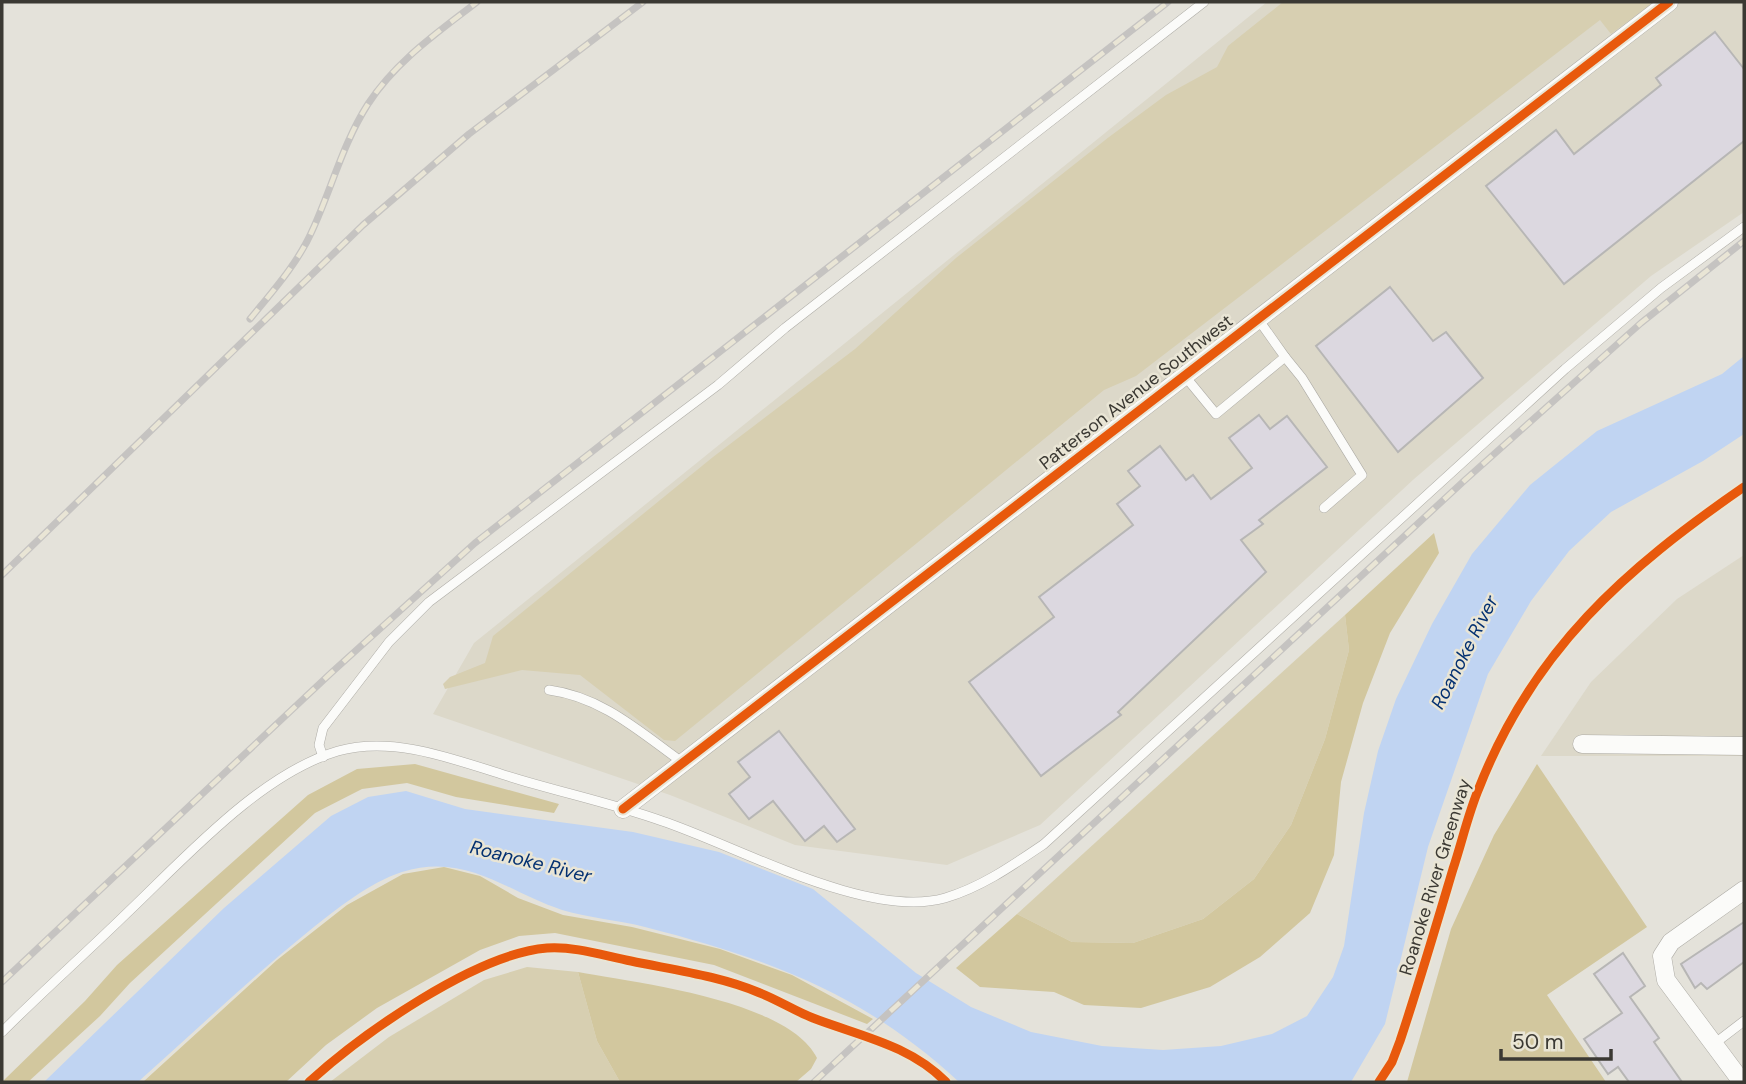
<svg xmlns="http://www.w3.org/2000/svg" width="1746" height="1084" viewBox="0 0 1746 1084" font-family="'DM Sans',sans-serif">
  <style>
    .built { fill: #dcd8c9 }
    .green { fill: #d7cfb1 }
    .forest { fill: #d2c79e }
    .water { fill: #c0d4f2 }
    .building { fill: #dcd8e0; stroke: #b7b6b5; stroke-width: 2 }
    .lines { fill: none; stroke-linecap: round; stroke-linejoin: round }
    .service-casing { stroke: #aeaca6; stroke-width: 10 }
    .minor-casing { stroke: #aeaca6; stroke-width: 19 }
    .service { stroke: #fbfbf9; stroke-width: 9 }
    .minor { stroke: #fbfbf9; stroke-width: 18 }
    .rail-casing { stroke: #c5c3c1; stroke-width: 7 }
    .rail { stroke: #e9e5d5; stroke-width: 4.5; stroke-dasharray: 13; stroke-linecap: butt }
    .cycleway-casing { stroke: #e9e5d5; stroke-width: 13 }
    .cycleway { stroke: #e8590c; stroke-width: 9 }
    .labels { text-anchor: middle; stroke-width: 5; stroke-linejoin: round; paint-order: stroke }
    .street-label { font-size: 18px; fill: #3b3933; stroke: #e9e5d5 }
    .water-label { font-size: 19px; font-style: italic; fill: #043171; stroke: #e9e5d5 }
  </style>
  <rect width="100%" height="100%" fill="#e4e2da"/>
  <g class="built">
    <polygon points="1267,2 1744,2 1744,212 1651,276 1414,479 1040,825 947,865 795,845 670,795 433,714 474,643"/>
    <polygon points="1744,555 1744,756 1541,756 1591,682 1677,599"/>
  </g>
  <g class="green">
    <polygon points="1283,2 1654,2 1611,34 1600,20 1136,376 1104,390 675,741 664,740 580,675 522,670 445,689 443,684 450,677 485,663 493,636 713,457 855,349 956,258 1109,137 1166,95 1217,67 1228,46"/>
    <polygon points="1345,615 1349,650 1325,739 1291,825 1254,879 1203,919 1133,943 1072,942 1017,914"/>
    <polygon points="527,967 578,972 597,1041 620,1082 330,1082 389,1037 484,980"/>
  </g>
  <g class="forest">
    <polygon points="1434,533 1439,553 1390,633 1363,703 1341,782 1334,855 1310,913 1260,957 1210,987 1141,1008 1084,1005 1054,992 980,987 956,968 1017,914 1072,942 1133,943 1203,919 1254,879 1291,825 1325,739 1349,650 1345,615"/>
    <polygon points="415,764 559,804 554,813 456,797 407,783 362,789 315,813 130,983 100,1016 28,1082 2,1082 85,1001 117,965 308,795 357,769"/>
    <polygon points="1537,764 1647,927 1547,995 1606,1082 1407,1082 1451,929 1494,835"/>
    <polygon points="444,867 480,876 518,898 563,915 632,927 720,949 792,975 873,1019 867,1024 714,965 555,933 519,936 480,950 377,1008 326,1045 286,1082 143,1082 277,960 347,905 403,874"/>
    <path d="M578,972C637,983 788,1000 817,1058L811,1069L796,1082H620L597,1041Z"/>
  </g>
  <path class="water" d="M1744,356V434L1703,461L1611,512L1569,551L1531,601L1488,674L1428,847L1385,1024L1351,1082H959C863,993 769,959 645,927C618,920 589,918 562,910C505,891 466,852 402,872C368,883 337,909 309,931C250,979 195,1031 138,1082H44L224,908L331,816L368,797L406,791L465,809L633,832L719,852L813,889L916,973L971,1007L1031,1032L1102,1046L1163,1050L1221,1046L1272,1034L1307,1016L1333,977L1344,946L1364,813L1378,751L1396,699L1432,624L1472,554L1530,485L1597,431L1722,374Z"/>
  <g class="building">
    <polygon points="1715,32 1744,69 1744,141 1564,284 1486,186 1556,130 1574,154 1661,85 1656,78"/>
    <polygon points="1390,287 1433,341 1446,332 1483,378 1398,452 1316,346"/>
    <polygon points="1259,415 1270,429 1287,416 1327,467 1259,520 1263,524 1241,540 1266,572 1118,712 1121,715 1041,776 969,682 1054,617 1039,597 1133,525 1117,504 1140,486 1128,471 1160,446 1186,480 1193,475 1211,499 1252,468 1229,438"/>
    <polygon points="779,731 855,829 837,842 824,826 805,841 773,801 749,819 729,794 750,777 738,762"/>
    <polygon points="1744,922 1744,962 1707,989 1701,983 1695,988 1681,964"/>
    <polygon points="1623,953 1645,986 1630,997 1659,1038 1654,1042 1682,1082 1629,1082 1618,1067 1608,1074 1584,1039 1622,1013 1594,974"/>
  </g>
  <g class="lines">
    <defs>
      <g id="service">
        <polyline points="1285,357 1302,378 1362,475 1324,508"/>
        <polyline points="1184,375 1216,414 1285,357 1258,319"/>
        <path d="M549,690C602,697 640,732 682,762"/>
        <polyline points="323,757 319,745 323,728 389,642 429,602 718,385 785,328 1204,2"/>
        <path d="M2,1032C43,991 86,953 127,913C185,858 260,774 338,751C392,736 450,758 501,774C554,791 609,802 662,821C737,846 868,920 945,898C982,887 1013,865 1044,844L1565,369L1661,288L1744,227"/>
        <polyline points="1714,1044 1744,1021"/>
      </g>
      <g id="minor">
        <polyline points="1582,744 1744,746"/>
        <polyline points="623,809 1669,2"/>
        <polyline points="1742,1082 1666,980 1662,956 1671,942 1744,890"/>
      </g>
    </defs>
    <use href="#service" class="service-casing"/>
    <use href="#minor" class="minor-casing"/>
    <use href="#service" class="service"/>
    <use href="#minor" class="minor"/>
    <defs>
      <g id="rail">
        <path d="M250,319C272,292 298,263 312,231C331,190 343,143 368,104C396,61 437,33 477,2"/>
        <polyline points="2,575 363,225 469,134 643,2"/>
        <polyline points="2,982 331,673 475,543 1168,2"/>
        <polyline points="814,1082 1465,480 1641,323 1744,241"/>
      </g>
    </defs>
    <use href="#rail" class="rail-casing"/>
    <use href="#rail" class="rail"/>
    <defs>
      <g id="cycleway">
        <polyline points="623,809 1669,2"/>
        <path d="M309,1082C362,1034 475,954 547,948C575,946 605,956 631,961C674,970 720,976 760,993C778,1000 795,1011 813,1018C860,1036 910,1045 946,1082"/>
        <path d="M1379,1082L1392,1062L1400,1041C1419,984 1436,926 1453,869C1462,842 1468,814 1479,788C1533,650 1625,569 1744,487"/>
      </g>
    </defs>
    <use href="#cycleway" class="cycleway-casing"/>
    <use href="#cycleway" class="cycleway"/>
  </g>
  <g class="labels">
    <g class="street-label">
      <text transform="translate(1136 392) rotate(-38)" y="6">Patterson Avenue Southwest</text>
      <text transform="translate(1435 877) rotate(-73)" y="6">Roanoke River Greenway</text>
    </g>
    <g class="water-label">
      <text transform="translate(1464 652) rotate(-63)" y="7">Roanoke River</text>
      <text transform="translate(531 861) rotate(14)" y="7">Roanoke River</text>
    </g>
  </g>
  <rect width="1746" height="1084" fill="none" stroke="#3b3933" stroke-width="7"/>
  <path d="M1501 1049v10h110v-10" fill="none" stroke="#3b3933" stroke-width="3.5"/>
  <text x="1512" y="1049" font-size="21" fill="#3b3933" stroke="#e9e5d5" stroke-width="5" paint-order="stroke">50 m</text>
</svg>
